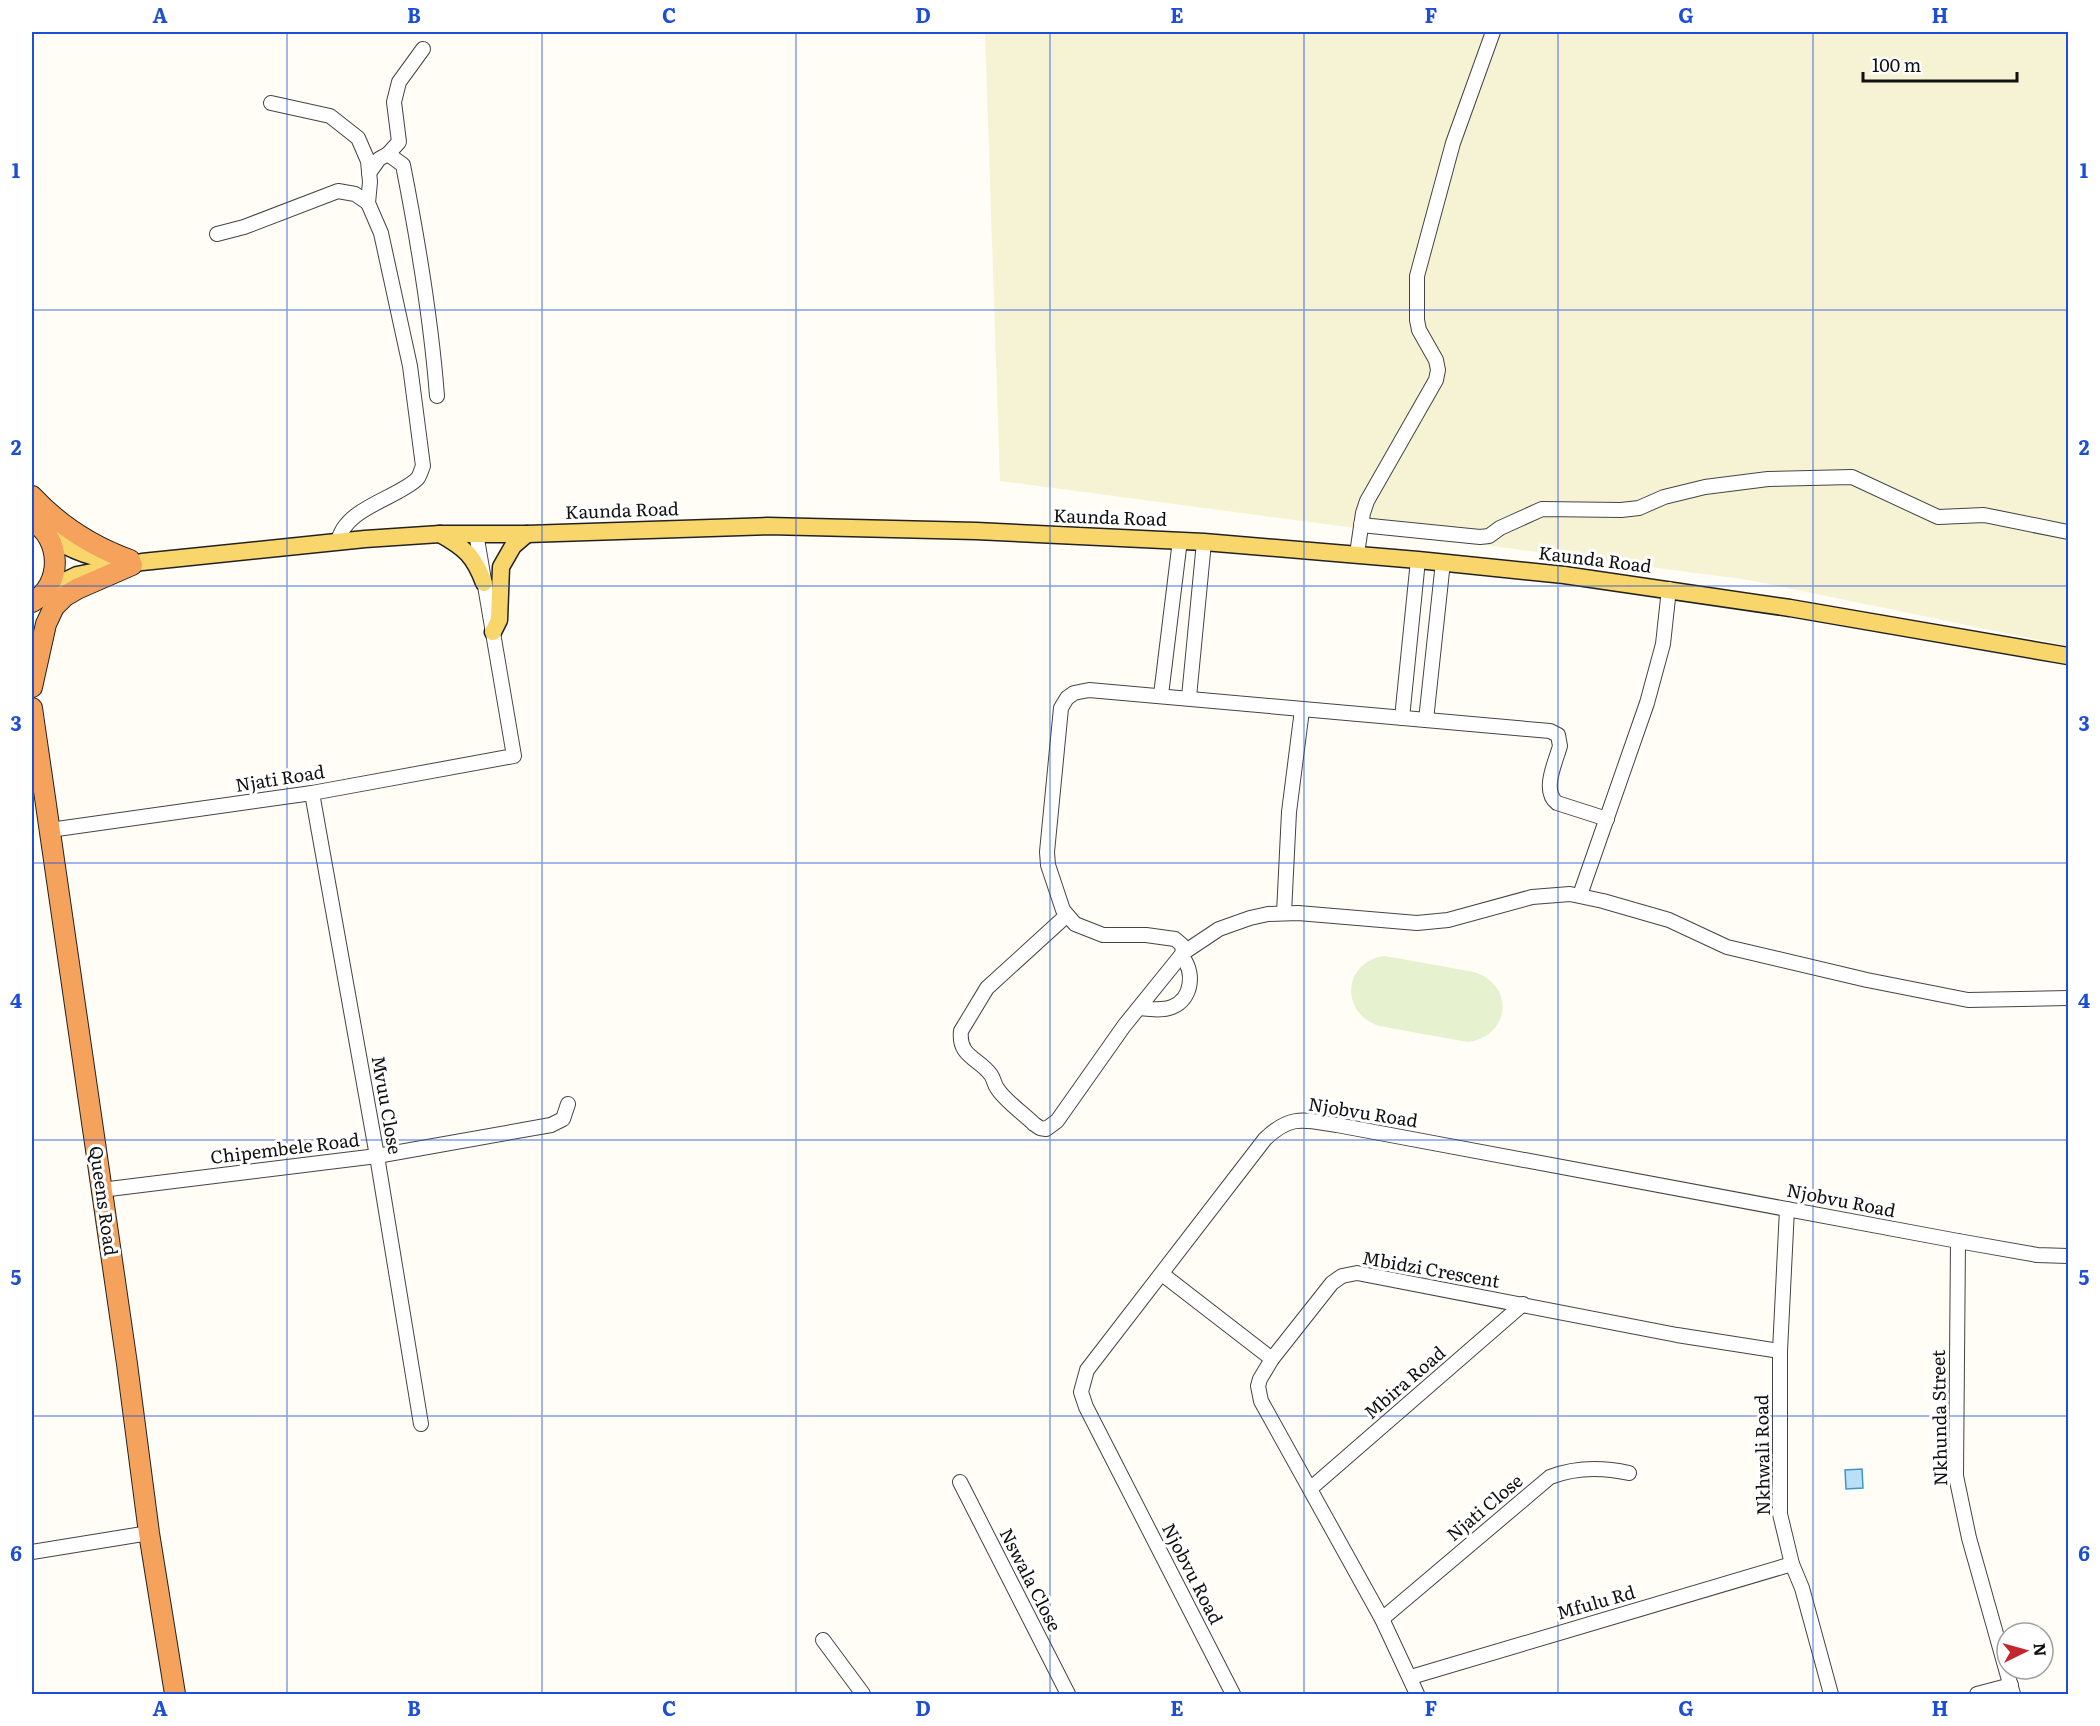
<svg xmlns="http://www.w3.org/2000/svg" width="2100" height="1726" viewBox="0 0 2100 1726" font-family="Literata,serif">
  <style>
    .farmland { fill: #f6f3d4 }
    .pitch { fill: #e6f2cf }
    .water { fill: #b9e0f7; stroke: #3f96cf; stroke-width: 1.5 }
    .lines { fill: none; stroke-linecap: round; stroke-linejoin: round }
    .minor-casing { stroke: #444; stroke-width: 16 }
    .major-casing { stroke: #222; stroke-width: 19 }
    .highway-casing { stroke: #222; stroke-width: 22 }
    .minor { stroke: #fff; stroke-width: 14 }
    .major { stroke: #f9d66b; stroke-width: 16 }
    .highway { stroke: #f5a25d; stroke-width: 20 }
    .grid { fill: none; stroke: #1d4ed8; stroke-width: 1.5; stroke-opacity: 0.55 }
    .labels { text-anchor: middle; stroke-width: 6; stroke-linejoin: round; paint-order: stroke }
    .street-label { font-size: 18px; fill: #111; stroke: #fff }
    .neatline { fill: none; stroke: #1d4ed8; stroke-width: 2 }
    .grid-label { font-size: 20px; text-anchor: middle; font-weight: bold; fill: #1d4ed8 }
  </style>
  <rect width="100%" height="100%" fill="#fffdf5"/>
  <polygon class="farmland" points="985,32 2068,32 2068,646 1749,580 1000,481"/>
  <path class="pitch" d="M1385,956L1474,972C1515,985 1511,1036 1468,1042L1379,1026C1339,1013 1343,961 1385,956Z"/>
  <polygon class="water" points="1862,1469 1863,1488 1846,1489 1845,1470"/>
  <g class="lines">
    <defs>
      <g id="minor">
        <path d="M271,103L330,116L358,138L368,161L370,182L368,203L381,233L410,366L423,466C421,470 420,476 417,479C396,499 344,508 338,542"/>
        <path d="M388,154L403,165C418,241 431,318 437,396"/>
        <polyline points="369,173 379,159 388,154 399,142 394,102 399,82 423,49"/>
        <polyline points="217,234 244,227 338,191 355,194 368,203"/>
        <polyline points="1361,525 1480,537 1489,536 1500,528 1542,509 1621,510 1639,508 1664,497 1705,487 1768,479 1852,477 1938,517 1984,515 2068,532"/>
        <polyline points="1357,554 1363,513 1367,501 1436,380 1438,370 1436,360 1419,330 1417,320 1417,276 1453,143 1493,32"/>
        <polyline points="1161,695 1180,540"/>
        <polyline points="1189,697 1204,542"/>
        <polyline points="1402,718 1418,560"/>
        <polyline points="1426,720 1443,562"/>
        <polyline points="312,793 377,1156 421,1424"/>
        <polyline points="50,830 312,793 514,756 476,533"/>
        <polyline points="1580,895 1647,703 1663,644 1669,589"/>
        <polyline points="1284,913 1289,812 1302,710"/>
        <path d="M1066,916L987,988L961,1031C958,1057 979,1058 991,1075C994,1079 994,1084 997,1088C1004,1100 1024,1114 1034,1124L1040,1128L1046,1129L1057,1121L1124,1026L1183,953L1219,929L1250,918L1268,914L1298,913L1417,923L1448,920L1532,897L1570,894L1603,901L1669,920L1727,947L1867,980L1968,1000L2068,998"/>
        <path d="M1183,953L1182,945L1175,939L1146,935H1103L1075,924L1063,910L1048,865L1047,852L1061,708L1067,698L1074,693L1089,690L1550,731L1558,735L1560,746C1556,761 1541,791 1557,803L1607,819"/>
        <path d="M1139,1008C1149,1009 1162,1011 1172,1007C1193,999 1195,970 1181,956"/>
        <polyline points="101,1190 377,1156 551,1125 563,1119 568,1104"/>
        <polyline points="1787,1209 1780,1351 1780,1514 1792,1564 1802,1588 1831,1694"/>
        <polyline points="1958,1241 1956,1476 1969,1538 2013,1694"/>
        <polyline points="1162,1274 1272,1359"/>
        <polyline points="960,1482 1068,1694"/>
        <polyline points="1310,1489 1523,1304"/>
        <polyline points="32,1552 149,1533"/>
        <path d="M1382,1619L1550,1477C1576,1467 1602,1467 1629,1473"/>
        <polyline points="823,1640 863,1694"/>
        <polyline points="1411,1677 1792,1564"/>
        <path d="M1233,1694L1086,1407L1081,1392L1087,1370L1265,1139C1291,1114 1304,1120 1337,1125L1958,1241L2037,1255L2068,1256"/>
        <polyline points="1417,1694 1382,1619 1261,1401 1258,1386 1260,1379 1272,1359 1332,1283 1342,1276 1357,1273 1677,1335 1780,1351"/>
        <polyline points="1977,1694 2011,1685"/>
      </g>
      <g id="major">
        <path d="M47,534C69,550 93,560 121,560"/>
        <path d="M440,534C465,548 474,556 484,583"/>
        <polyline points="46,590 77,575 142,562 365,539 440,534 527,534 768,526 976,531 1204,542 1418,560 1564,575 1790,608 2068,656"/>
        <polyline points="493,632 499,620 501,567 513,546 527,534"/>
      </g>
      <g id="highway">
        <path d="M32,496C60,526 91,546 130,560"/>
        <path d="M32,521C62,538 63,586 32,602"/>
        <polyline points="32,687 46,624 54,607 65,596 77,589 132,565"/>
        <polyline points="32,708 127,1364 149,1533 175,1694"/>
      </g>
    </defs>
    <use href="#minor" class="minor-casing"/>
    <use href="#major" class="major-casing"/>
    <use href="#highway" class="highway-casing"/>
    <use href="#minor" class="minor"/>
    <use href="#major" class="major"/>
    <use href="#highway" class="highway"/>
  </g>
  <path class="grid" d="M287,32V1694M542,32V1694M796,32V1694M1050,32V1694M1304,32V1694M1558,32V1694M1813,32V1694M32,310H2068M32,586H2068M32,863H2068M32,1140H2068M32,1416H2068"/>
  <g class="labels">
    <g class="street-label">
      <text transform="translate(622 511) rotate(-2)" y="6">Kaunda Road</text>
      <text transform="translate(1110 518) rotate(2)" y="6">Kaunda Road</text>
      <text transform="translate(1595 560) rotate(7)" y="6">Kaunda Road</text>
      <text transform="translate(280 779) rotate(-9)" y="6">Njati Road</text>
      <text transform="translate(386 1105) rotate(80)" y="6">Mvuu Close</text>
      <text transform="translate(1363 1113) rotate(9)" y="6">Njobvu Road</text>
      <text transform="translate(285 1149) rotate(-7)" y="6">Chipembele Road</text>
      <text transform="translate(103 1201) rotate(82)" y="6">Queens Road</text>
      <text transform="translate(1841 1201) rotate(11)" y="6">Njobvu Road</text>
      <text transform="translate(1431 1270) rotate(10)" y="6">Mbidzi Crescent</text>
      <text transform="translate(1405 1383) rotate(-41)" y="6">Mbira Road</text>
      <text transform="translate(1940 1418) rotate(-91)" y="6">Nkhunda Street</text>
      <text transform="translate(1763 1455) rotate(-91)" y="6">Nkhwali Road</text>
      <text transform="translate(1485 1508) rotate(-40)" y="6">Njati Close</text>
      <text transform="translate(1192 1574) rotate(63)" y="6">Njobvu Road</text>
      <text transform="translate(1030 1580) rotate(63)" y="6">Nswala Close</text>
      <text transform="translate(1596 1603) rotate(-16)" y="6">Mfulu Rd</text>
    </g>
  </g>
  <rect width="2100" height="1726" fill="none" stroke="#ffffff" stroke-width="66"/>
  <g transform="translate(2025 1651) rotate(85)"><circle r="28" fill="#ffffff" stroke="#a0a0a0" stroke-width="1.5"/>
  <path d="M0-4.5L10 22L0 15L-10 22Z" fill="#c4262e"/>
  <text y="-9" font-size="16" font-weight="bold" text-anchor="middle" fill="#111111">N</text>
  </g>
  <path d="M1863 72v9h154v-9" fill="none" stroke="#111111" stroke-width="3"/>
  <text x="1872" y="72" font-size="18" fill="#111111" stroke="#ffffff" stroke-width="4.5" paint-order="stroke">100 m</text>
  <rect x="33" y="33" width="2034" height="1660" class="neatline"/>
  <g class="grid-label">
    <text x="160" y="23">A</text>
    <text x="414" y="23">B</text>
    <text x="669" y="23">C</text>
    <text x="923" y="23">D</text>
    <text x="1177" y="23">E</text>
    <text x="1431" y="23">F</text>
    <text x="1686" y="23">G</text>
    <text x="1940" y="23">H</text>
    <text x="16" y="178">1</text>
    <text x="2084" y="178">1</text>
    <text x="16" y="455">2</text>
    <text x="2084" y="455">2</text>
    <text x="16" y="731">3</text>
    <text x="2084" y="731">3</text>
    <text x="16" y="1008">4</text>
    <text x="2084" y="1008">4</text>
    <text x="16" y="1285">5</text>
    <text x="2084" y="1285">5</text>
    <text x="16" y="1561">6</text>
    <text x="2084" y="1561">6</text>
    <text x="160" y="1716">A</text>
    <text x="414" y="1716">B</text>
    <text x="669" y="1716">C</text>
    <text x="923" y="1716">D</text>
    <text x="1177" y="1716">E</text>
    <text x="1431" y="1716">F</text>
    <text x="1686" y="1716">G</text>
    <text x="1940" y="1716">H</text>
  </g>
</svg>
